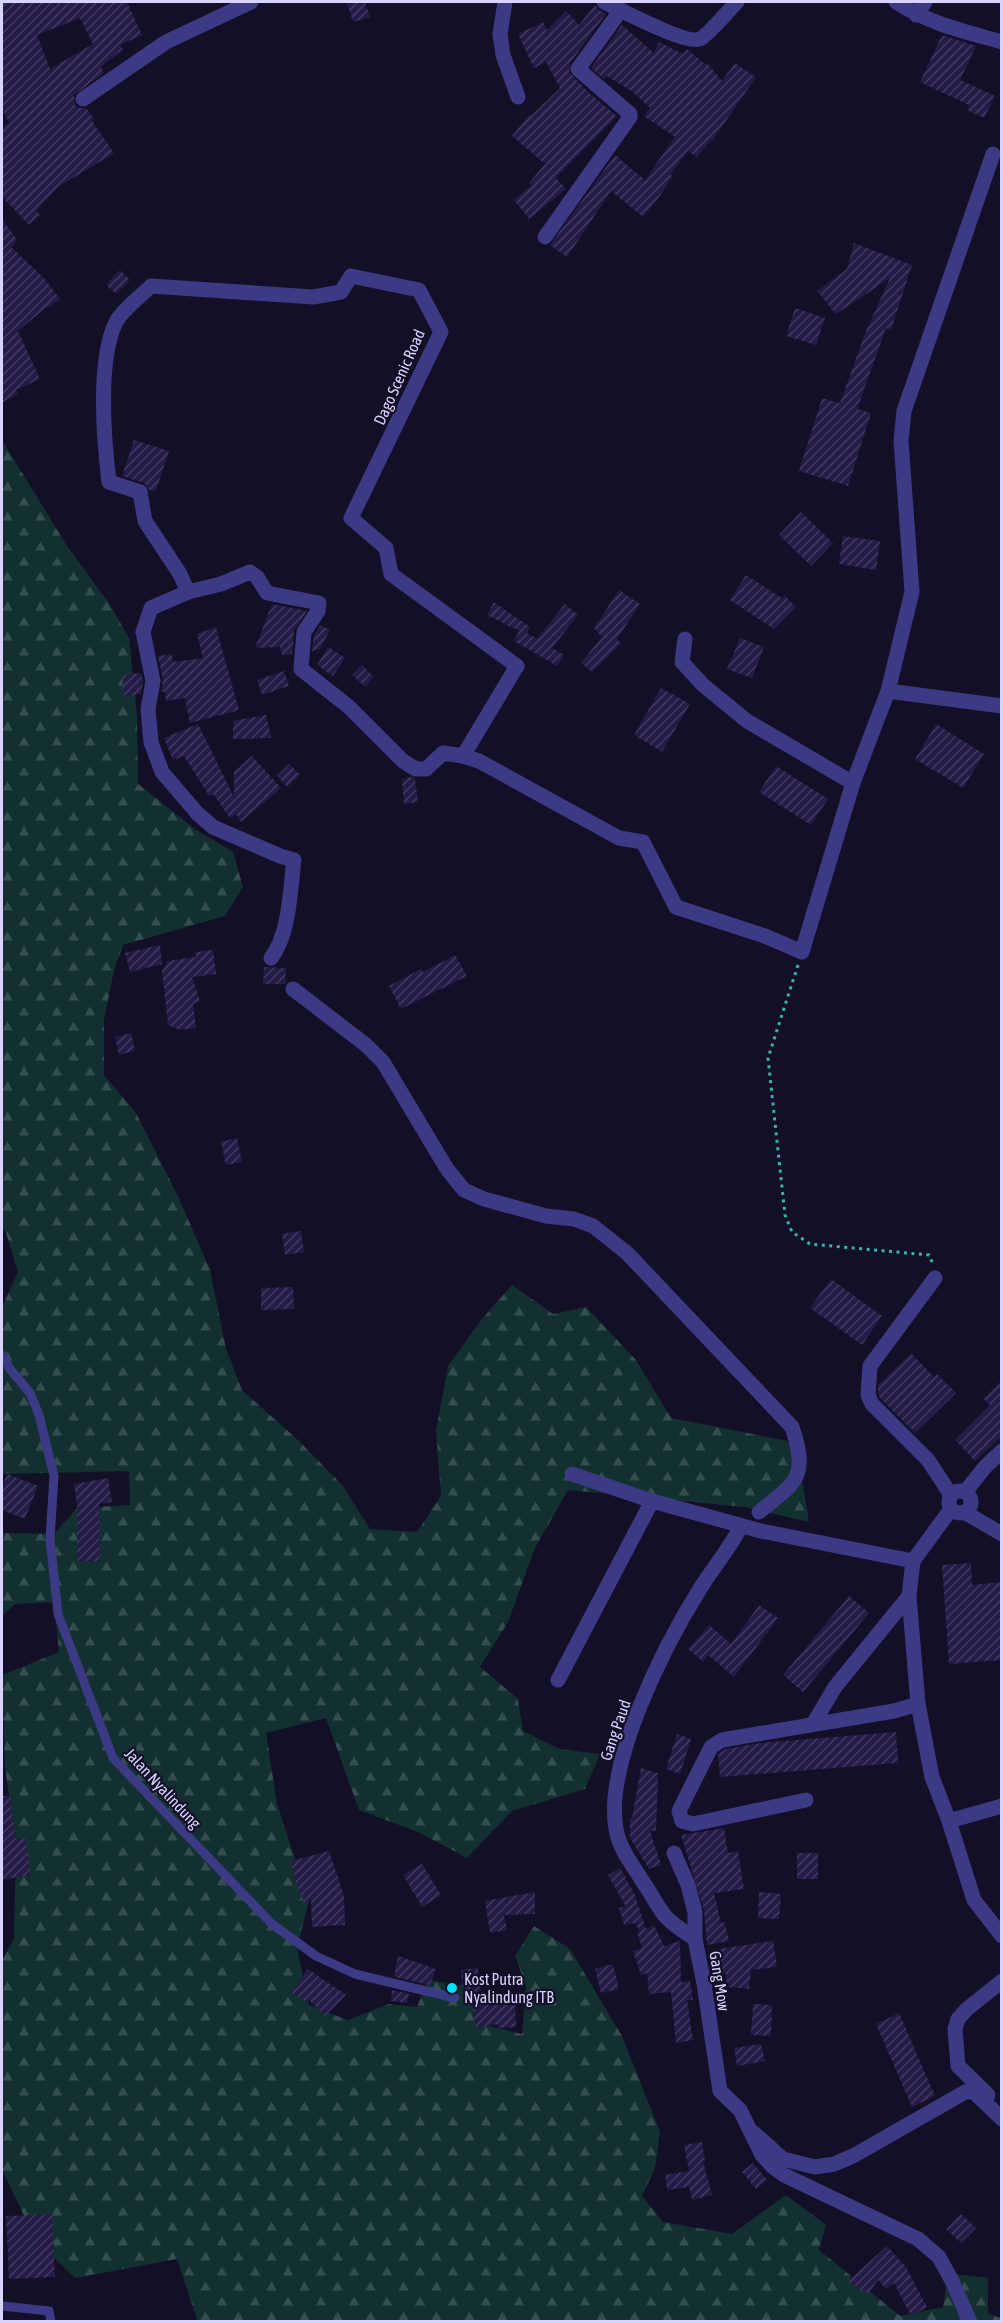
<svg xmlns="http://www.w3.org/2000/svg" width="1003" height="2323" viewBox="0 0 1003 2323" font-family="'Asap Condensed',sans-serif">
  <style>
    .forest { fill: url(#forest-firs) }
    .building { fill: url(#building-hatch); fill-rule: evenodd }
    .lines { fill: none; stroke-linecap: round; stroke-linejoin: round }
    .path { stroke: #2fb8b0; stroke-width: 3; stroke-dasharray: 3 4.5; stroke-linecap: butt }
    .service { stroke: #3d3a85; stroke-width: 9 }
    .minor { stroke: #3d3a85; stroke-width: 15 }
    .tertiary { stroke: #3d3a85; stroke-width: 15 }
    .poi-dot { fill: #00e5ff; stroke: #130f26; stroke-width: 2 }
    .labels { text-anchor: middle; stroke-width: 4.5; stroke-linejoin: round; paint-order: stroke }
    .street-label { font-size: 16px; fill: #d9d4ff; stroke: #130f26 }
    .poi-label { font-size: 16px; fill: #d9d4ff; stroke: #130f26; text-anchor: start }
  </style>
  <defs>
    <pattern id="forest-firs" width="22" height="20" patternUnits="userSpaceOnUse" patternTransform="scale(1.5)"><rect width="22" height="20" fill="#12302f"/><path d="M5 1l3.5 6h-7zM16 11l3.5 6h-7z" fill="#344d4e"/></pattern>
    <pattern id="building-hatch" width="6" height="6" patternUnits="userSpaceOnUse" patternTransform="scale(1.5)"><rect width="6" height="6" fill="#241b47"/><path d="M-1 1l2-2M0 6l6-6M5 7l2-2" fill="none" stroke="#433b63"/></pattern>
  </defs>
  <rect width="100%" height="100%" fill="#130f26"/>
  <polygon class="forest" points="2,440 67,546 109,603 129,638 137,716 138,784 195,829 233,852 243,887 225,916 123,945 114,970 104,1020 104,1075 136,1113 178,1196 210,1270 226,1349 242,1390 298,1440 343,1486 370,1529 417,1532 441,1496 436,1431 448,1366 481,1320 512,1285 553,1314 586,1307 636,1360 671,1418 788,1441 803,1485 809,1522 745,1507 568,1490 535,1548 508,1622 480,1667 518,1699 523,1731 559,1749 600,1754 585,1789 512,1811 467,1858 418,1832 359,1810 326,1718 266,1733 277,1804 309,1901 297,1947 309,2005 348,2020 389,2004 417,2007 428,1980 478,1988 489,2026 522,2034 526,1986 515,1956 534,1926 570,1949 622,2036 660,2132 655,2168 642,2196 663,2222 732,2234 786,2195 826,2225 819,2250 900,2316 943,2307 948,2273 988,2278 988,2314 1001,2318 1001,2321 198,2322 177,2259 75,2278 35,2239 2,2170 2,1960 14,1939 16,1841 5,1769 2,1675 59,1652 54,1602 15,1604 2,1616 2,1533 54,1534 77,1508 130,1505 129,1471 2,1474 2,1307 18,1272 6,1233 2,1228"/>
  <g class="building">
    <path d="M2,2H127L142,35L120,45L123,49L101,67L104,73L74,95L75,105L79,108H86L94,119L92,121L114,153L58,187L36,211L40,215L29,225L2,197V128L9,123L2,108ZM80,18L93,44L50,69L37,35Z"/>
    <polygon points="356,2 365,2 370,17 353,22 347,4"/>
    <polygon points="595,5 599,10 606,14 570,63 569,72 589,93 617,116 556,178 566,189 529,219 514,200 532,185 529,183 545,164 512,136 530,114 531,116 560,88 546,62 534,68 518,34 543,22 547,30 566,11 579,25"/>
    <polygon points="622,25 654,53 659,42 683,54 687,49 705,64 707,63 722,81 735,63 756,77 712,141 711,140 697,157 688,151 670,175 673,176 659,197 643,217 611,191 567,257 550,245 615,155 645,180 675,137 644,116 650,108 633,92 607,76 604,79 591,68"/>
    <polygon points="942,35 976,46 960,80 995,96 984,118 967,110 969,105 920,82"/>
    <polygon points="2,219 17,240 11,247 44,278 60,299 49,307 48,306 18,331 40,379 16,390 18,394 2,403"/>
    <polygon points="854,243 912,265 891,330 886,328 857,409 871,413 848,486 799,471 822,398 840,403 866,331 890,278 836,314 817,291 847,269"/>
    <polygon points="120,270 130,280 116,294 106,285"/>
    <polygon points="795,308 825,318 816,345 786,336"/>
    <polygon points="134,440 169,451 156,491 149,490 144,483 122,476"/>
    <polygon points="801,512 833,543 811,566 779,535"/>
    <polygon points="843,536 880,541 876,570 839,564"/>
    <polygon points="746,575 782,598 785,596 796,607 774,629 730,600"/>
    <polygon points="619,590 640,604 617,639 621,644 592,672 581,663 602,637 594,628"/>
    <polygon points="494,602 530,627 527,633 537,639 565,604 578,615 552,648 564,655 557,666 514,641 519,631 487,615"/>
    <polygon points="272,604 307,611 294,631 292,654 282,655 280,647 255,648"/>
    <polygon points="320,625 330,630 320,649 312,651 314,635"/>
    <polygon points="216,627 239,710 190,723 185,698 166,701 165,692 161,692 163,679 158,656 172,654 173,662 203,658 197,634"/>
    <polygon points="740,638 764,647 752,678 727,669"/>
    <polygon points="328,647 345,658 333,676 317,665"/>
    <polygon points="362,665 374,677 365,687 352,675"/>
    <polygon points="284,671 289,686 262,695 257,680"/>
    <polygon points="141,673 143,681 141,694 124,697 122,675"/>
    <polygon points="661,688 690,704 662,752 634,735"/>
    <polygon points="266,715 271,738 233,739 233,721"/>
    <polygon points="198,724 234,797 234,772 252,756 281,788 241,822 236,814 230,818 213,794 209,796 184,756 173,760 164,738"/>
    <polygon points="936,724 984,754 963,788 915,759"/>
    <polygon points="289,764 300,775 287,787 277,776"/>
    <polygon points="776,766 828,799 811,825 759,792"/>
    <polygon points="411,777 415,779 418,802 404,804 402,779"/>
    <polygon points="160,945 162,964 130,972 125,953"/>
    <polygon points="213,950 216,974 192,977 200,1001 193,1004 196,1028 179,1030 168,1025 162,971 167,961 196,957 195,952"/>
    <polygon points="455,955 467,976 401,1009 389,986 421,969 423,972"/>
    <polygon points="264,967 286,968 285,984 263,984"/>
    <polygon points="131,1033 135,1051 119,1055 115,1037"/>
    <polygon points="237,1138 242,1162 226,1165 221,1142"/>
    <polygon points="301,1231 304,1252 285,1255 282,1234"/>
    <polygon points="831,1279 882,1316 862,1345 810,1308"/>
    <polygon points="293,1287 294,1309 261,1310 261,1288"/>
    <polygon points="911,1353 934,1377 937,1374 956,1393 915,1433 880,1398 878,1393 878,1385"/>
    <polygon points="1002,1380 1002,1436 975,1461 955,1440 990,1405 983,1399"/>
    <polygon points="7,1474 38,1486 25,1519 2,1510 2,1488"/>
    <polygon points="108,1478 112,1502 99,1504 99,1561 77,1561 77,1505 74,1484"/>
    <polygon points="971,1563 972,1585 1002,1582 1002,1660 949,1664 942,1565"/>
    <polygon points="849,1596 869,1613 803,1692 783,1675"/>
    <polygon points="759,1605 778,1618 734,1677 708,1655 703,1662 688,1649 709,1625 731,1644"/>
    <polygon points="896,1732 898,1763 720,1777 718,1754 726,1749 760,1743"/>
    <polygon points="677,1734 691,1739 680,1774 666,1769"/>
    <polygon points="641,1768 658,1773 656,1831 650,1831 661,1865 649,1869 630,1838 630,1818 632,1818"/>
    <polygon points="2,1796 10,1796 16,1840 25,1838 31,1875 2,1880"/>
    <polygon points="724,1828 728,1853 738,1851 744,1889 714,1893 721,1923 725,1922 729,1941 707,1945 704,1910 681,1835"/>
    <polygon points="329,1851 344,1896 345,1925 312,1927 311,1900 304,1902 296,1883 291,1861"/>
    <rect x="797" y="1853" width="21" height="26"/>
    <polygon points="422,1864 441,1895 422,1907 403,1875"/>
    <polygon points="620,1868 635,1895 646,1929 654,1925 664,1946 680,1941 681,1982 690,1981 693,2000 687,2000 693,2040 676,2043 671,1992 649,1994 647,1973 641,1975 633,1951 642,1948 637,1933 640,1931 635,1923 624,1925 619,1908 626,1907 608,1875"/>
    <polygon points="535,1892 535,1914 504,1915 507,1930 490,1933 485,1901"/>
    <polygon points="759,1892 781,1894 779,1919 758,1918"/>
    <polygon points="773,1941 777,1967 751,1970 749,1989 725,1987 726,1974 720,1974 718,1949"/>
    <polygon points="398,1956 436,1969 430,1985 394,1977"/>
    <polygon points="613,1964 619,1989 601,1993 595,1969"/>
    <polygon points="478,1968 481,1991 463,1993 461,1970"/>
    <polygon points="308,1969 346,1995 325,2016 308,1999 306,2002 291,1992"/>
    <polygon points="392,1990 409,1994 407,2003 391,2001"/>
    <polygon points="515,2003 516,2027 498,2028 498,2024 476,2028 472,2004"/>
    <polygon points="753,2004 772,2005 771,2036 751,2035"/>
    <polygon points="899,2013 935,2096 912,2107 876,2024"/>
    <polygon points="761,2044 765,2061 737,2066 734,2048"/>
    <polygon points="702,2142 705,2161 703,2161 712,2195 692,2200 689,2187 667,2190 665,2175 689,2171 684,2145"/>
    <polygon points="753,2163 767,2180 756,2189 742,2172"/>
    <polygon points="52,2214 55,2277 9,2279 6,2216"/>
    <polygon points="961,2214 976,2228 961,2243 946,2229"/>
    <polygon points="887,2246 906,2267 927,2307 911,2316 894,2283 886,2289 878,2280 868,2294 848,2281"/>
  </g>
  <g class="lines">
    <polyline class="path" points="798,965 768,1058 785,1215 792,1232 810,1244 929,1255 932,1262"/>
    <g class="service">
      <polyline points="2,1355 10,1369 30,1393 39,1415 54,1476 50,1539 58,1614 113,1758 272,1924 316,1956 355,1974 455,1998"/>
      <polyline points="2,2306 49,2311 51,2322"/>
    </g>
    <g class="minor">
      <polyline points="505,2 500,34 503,55 518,97"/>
      <path d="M604,2C619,9 687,45 700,39C708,35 730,9 737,2"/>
      <polyline points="916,15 925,2"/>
      <polyline points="83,99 166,42 251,2"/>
      <polyline points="993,154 904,411 901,441 912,592 888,691 1002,706"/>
      <polyline points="545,237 630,117 630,114 578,69 621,10"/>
      <polyline points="140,492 145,521 180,574 188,592 221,584 250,572 257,577 267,593 319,603 318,611 304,632 301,669 349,707 403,761 416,769 426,769 443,753 463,756 479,761 619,838 643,842 676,907 765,936 802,952 853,783 888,691"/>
      <path d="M188,592L151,608L143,632L153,681L148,709L151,742L162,772L197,813L213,827L280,856L294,860C290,889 290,934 271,958"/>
      <polyline points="685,639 682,662 703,685 747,721 853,783"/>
      <polyline points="463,756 517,666"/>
      <path d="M293,989L366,1045L383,1062L447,1169L464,1190L484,1199L546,1216L574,1219L593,1226L627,1253L792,1427C809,1478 796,1482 759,1512"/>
      <polyline points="935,1278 870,1366 868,1395 872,1404 928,1460 951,1495"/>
      <polyline points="572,1474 652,1501"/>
      <circle cx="960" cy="1502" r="11"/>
      <polyline points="965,1492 985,1467 1002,1451"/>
      <polyline points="951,1509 913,1561 909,1596 918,1704 932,1777 949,1821 974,1900 1002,1936"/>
      <polyline points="964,1512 1002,1534"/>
      <polyline points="558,1680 652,1501 761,1531 913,1561"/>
      <polyline points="813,1724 835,1687 909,1596"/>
      <polyline points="806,1800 693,1824 682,1821 679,1811 711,1747 722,1740 894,1711 918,1704"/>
      <polyline points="949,1821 1002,1806"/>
      <polyline points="674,1853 688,1885 695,1912 695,1939 704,1984 720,2091 740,2110 762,2155 773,2167 784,2175 918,2239 939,2257 952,2281 970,2322"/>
      <path d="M695,1939C685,1932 673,1925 665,1916C657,1906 651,1893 643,1882C634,1867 621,1851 617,1834C601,1767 666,1643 701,1587C714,1567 728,1550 739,1530"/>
      <polyline points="988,2095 958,2066 955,2029 958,2019 967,2009 1002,1981"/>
      <polyline points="754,2133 783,2159 815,2167 834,2164 853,2156 967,2091 975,2093 1002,2119"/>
    </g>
    <g class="tertiary">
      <path d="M896,2C930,24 963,31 1002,42"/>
      <path d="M140,492L109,482C104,441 97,360 116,322C121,311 142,295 151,286L313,297L341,292L351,276L419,290L441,332L351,518L386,548L391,574L517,666"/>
    </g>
  </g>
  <circle class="poi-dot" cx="452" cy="1988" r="6"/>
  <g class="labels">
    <g class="street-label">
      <text transform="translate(399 377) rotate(-66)" y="6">Dago Scenic Road</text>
      <text transform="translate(615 1730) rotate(-71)" y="6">Gang Paud</text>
      <text transform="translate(163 1788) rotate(47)" y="6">Jalan Nyalindung</text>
      <text transform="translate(720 1981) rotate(81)" y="6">Gang Mow</text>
    </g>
    <g class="poi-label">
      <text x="464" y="1985">Kost Putra<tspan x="464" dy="18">Nyalindung ITB</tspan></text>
    </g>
  </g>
  <rect width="1003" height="2323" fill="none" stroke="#d9d4ff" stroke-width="6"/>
</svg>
